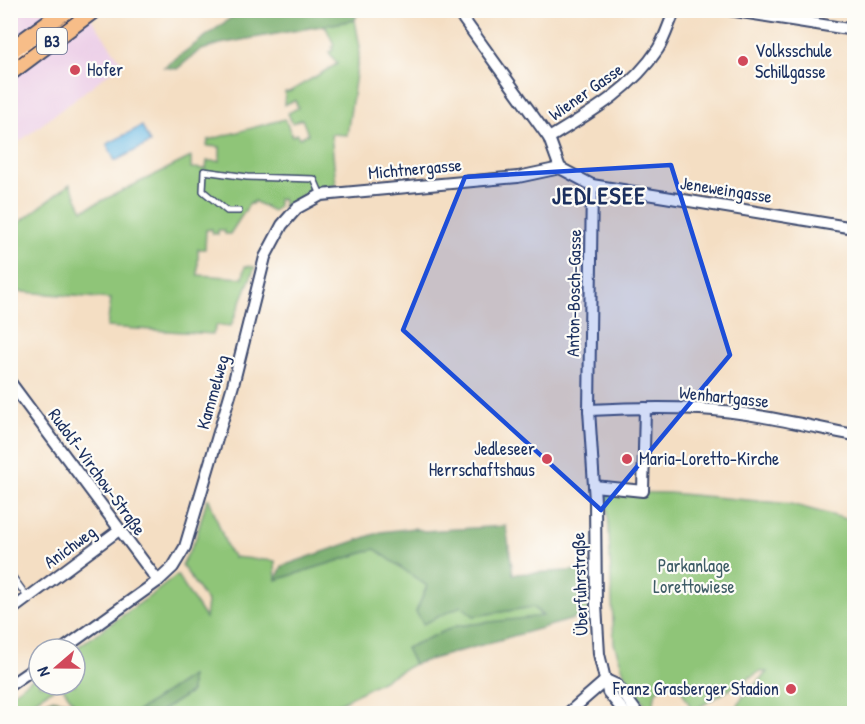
<svg xmlns="http://www.w3.org/2000/svg" width="865" height="724" viewBox="0 0 865 724" font-family="'Patrick Hand',sans-serif">
  <style>
    .built { fill: #edd0e8 }
    .green { fill: #8fc578; stroke: #557a6b; stroke-width: 1.5 }
    .forest { fill: #73aa68; stroke: #476c63; stroke-width: 1.5 }
    .water { fill: #69b9e4; stroke: #4274a1; stroke-width: 1.5 }
    .lines { fill: none; stroke-linecap: round; stroke-linejoin: round }
    .lane-casing { stroke: #3c496d; stroke-width: 8 }
    .street-casing { stroke: #3c496d; stroke-width: 14 }
    .primary-casing { stroke: #3c496d; stroke-width: 20 }
    .lane { stroke: #fff; stroke-width: 5 }
    .street { stroke: #fff; stroke-width: 10 }
    .primary { stroke: #f7bd88; stroke-width: 16 }
    .tram { stroke: #1b2f5e; stroke-width: 1.5 }
    .marked { fill: #1d4ed8; fill-opacity: 0.2; stroke: #1d4ed8; stroke-width: 4.5; stroke-linejoin: round }
    .poi-dot { fill: #d1495b; stroke: #fdfcf7; stroke-width: 2 }
    .labels { text-anchor: middle; stroke-width: 4.5; stroke-linejoin: round; paint-order: stroke }
    .shield { fill: #fdfcf7; stroke: #5f6c8c; stroke-width: 1.5 }
    .shield-label { font-size: 16px; font-weight: bold; fill: #1b2f5e }
    .poi-label { font-size: 18px; fill: #1b2f5e; stroke: #fdfcf7; text-anchor: start }
    .street-label { font-size: 18px; fill: #1b2f5e; stroke: #fdfcf7 }
    .park-label { font-size: 18px; fill: #3e5c66; stroke: #fdfcf7 }
    .district-label { font-size: 24px; font-weight: bold; letter-spacing: 1.5px; fill: #1b2f5e; stroke: #fdfcf7 }
  </style>
  <rect width="100%" height="100%" fill="#fdfcf7"/>
  <filter id="ink" filterUnits="userSpaceOnUse"><feTurbulence type="fractalNoise" baseFrequency=".0167" numOctaves="2"/><feDisplacementMap in="SourceGraphic" scale="12" xChannelSelector="R" yChannelSelector="G"/><feConvolveMatrix kernelMatrix="1 2 1 2 8 2 1 2 1" color-interpolation-filters="sRGB"/></filter>
  <filter id="wash" filterUnits="userSpaceOnUse"><feTurbulence type="fractalNoise" baseFrequency=".008" numOctaves="4" result="noise"/><feDisplacementMap in="SourceGraphic" scale="24" xChannelSelector="R" yChannelSelector="G"/><feGaussianBlur stdDeviation="1.35" result="paint"/><feColorMatrix in="noise" values="0 0 0 0 0 0 0 0 0 0 0 0 0 0 0 0 0 1.4 0 .05"/><feComposite in="paint" operator="in"/></filter>
  <g filter="url(#wash)">
    <rect width="100%" height="100%" fill="#f4dec3"/>
    <polygon class="built" points="11,11 86,11 122,63 11,148"/>
    <g class="green">
      <polygon points="355,20 360,47 347,135 331,134 336,185 313,189 283,207 283,199 278,199 278,207 273,211 254,201 252,204 250,203 230,234 225,234 224,230 218,230 218,234 212,233 212,229 206,230 205,249 198,249 198,275 243,278 245,266 255,267 231,326 217,325 213,334 107,327 111,299 11,291 11,229 70,184 83,210 191,157 191,168 206,169 207,161 220,161 220,147 207,146 208,140 285,119 292,136 297,134 299,138 308,134 302,119 292,123 288,113 298,108 295,100 284,105 285,92 289,92 337,64 329,52 333,50 332,47 334,45 325,25"/>
      <polygon points="607,492 669,493 791,504 854,521 854,713 741,713 736,709 741,699 767,672 759,672 693,711 676,680 656,691 653,706 655,709 651,712 625,676 614,643"/>
      <polygon points="207,499 209,499 229,552 232,554 233,557 275,561 276,580 375,549 427,586 416,612 462,606 474,616 533,607 543,617 456,626 406,648 414,664 321,713 158,713 191,692 191,677 135,713 81,713 61,685 75,685 75,649 153,594 177,575 205,618 207,602 182,565 196,538"/>
      <polygon points="39,674 39,685 59,685 14,713 11,713 11,694"/>
    </g>
    <g class="forest">
      <polygon points="240,11 240,10 358,11 355,20 220,44 199,51 177,69 164,67"/>
      <polygon points="506,526 513,574 584,570 587,574 588,615 414,664 406,648 456,626 543,616 533,607 474,616 461,606 423,624 416,612 427,586 375,549 276,580 282,566 381,532 414,528 424,531"/>
      <polygon points="191,676 191,692 158,713 135,713"/>
      <polygon points="51,699 74,703 81,713 26,713"/>
    </g>
    <polygon class="water" points="142,126 150,143 115,161 107,144"/>
  </g>
  <g filter="url(#ink)">
    <g class="lines">
      <defs>
        <g id="lane">
          <polyline points="68,18 78,10"/>
          <polyline points="10,61 41,38"/>
          <polyline points="239,211 227,211 203,191 204,171 247,177 314,179 321,195"/>
          <polyline points="10,573 28,598"/>
        </g>
        <g id="street">
          <polyline points="457,10 549,138 560,168 592,185 854,228"/>
          <polyline points="729,10 854,30"/>
          <path d="M549,138C590,113 631,90 658,49C665,38 669,23 675,10"/>
          <polyline points="592,185 589,410 595,501 596,605 599,654 608,692 626,714"/>
          <polyline points="10,382 158,581"/>
          <path d="M589,410C626,408 663,407 700,409C752,412 803,425 854,435"/>
          <polyline points="594,486 643,491 645,408"/>
          <polyline points="10,611 119,530"/>
          <polyline points="63,649 158,581 173,567 185,547 233,385 265,257 282,225 297,208 321,195 518,177 560,168"/>
          <polyline points="606,680 617,685 638,714"/>
          <polyline points="10,685 39,665"/>
          <polyline points="567,714 606,680"/>
        </g>
        <g id="primary">
          <polyline points="10,51 66,10"/>
          <polyline points="10,72 93,10"/>
        </g>
      </defs>
      <use href="#lane" class="lane-casing"/>
      <use href="#street" class="street-casing"/>
      <use href="#primary" class="primary-casing"/>
      <use href="#lane" class="lane"/>
      <use href="#street" class="street"/>
      <use href="#primary" class="primary"/>
      <polyline class="tram" points="10,64 82,10"/>
    </g>
  </g>
  <path class="marked" d="M671,165L730,355L601,510L403,330L465,177Z"/>
  <g class="poi-dot">
    <circle cx="743" cy="61" r="6"/>
    <circle cx="75" cy="70" r="6"/>
    <circle cx="547" cy="459" r="6"/>
    <circle cx="627" cy="459" r="6"/>
    <circle cx="791" cy="689" r="6"/>
  </g>
  <g class="labels">
    <rect class="shield" x="37" y="28" width="30" height="26" rx="4.5"/>
    <g class="shield-label">
      <text x="52" y="47">B3</text>
    </g>
    <g class="poi-label">
      <text x="755" y="57">Volksschule<tspan x="755" dy="21">Schillgasse</tspan></text>
      <text x="87" y="76">Hofer</text>
      <text x="535" y="455" text-anchor="end">Jedleseer<tspan x="535" dy="21">Herrschaftshaus</tspan></text>
      <text x="639" y="465">Maria-Loretto-Kirche</text>
      <text x="779" y="695" text-anchor="end">Franz Grasberger Stadion</text>
    </g>
    <g class="street-label">
      <text transform="translate(586 92) rotate(-35)" y="6">Wiener Gasse</text>
      <text transform="translate(415 169) rotate(-5)" y="6">Michtnergasse</text>
      <text transform="translate(726 190) rotate(9)" y="6">Jeneweingasse</text>
      <text transform="translate(574 293) rotate(-89)" y="6">Anton-Bosch-Gasse</text>
      <text transform="translate(213 392) rotate(-74)" y="6">Kammelweg</text>
      <text transform="translate(724 397) rotate(6)" y="6">Wenhartgasse</text>
      <text transform="translate(97 472) rotate(54)" y="6">Rudolf-Virchow-Straße</text>
      <text transform="translate(70 547) rotate(-36)" y="6">Anichweg</text>
      <text transform="translate(580 584) rotate(-92)" y="6">Überfuhrstraße</text>
    </g>
    <g class="park-label">
      <text x="694" y="572">Parkanlage<tspan x="694" dy="21">Lorettowiese</tspan></text>
    </g>
    <g class="district-label">
      <text x="599" y="204">JEDLESEE</text>
    </g>
  </g>
  <rect width="865" height="724" fill="none" stroke="#fdfcf7" stroke-width="36"/>
  <g transform="translate(57 667) rotate(250)"><circle r="28" fill="#fdfcf7" stroke="#a3aaba" stroke-width="1.5"/>
  <path d="M0-4.5L10 22L0 15L-10 22Z" fill="#d1495b"/>
  <text y="-9" font-size="16" font-weight="bold" text-anchor="middle" fill="#1b2f5e">N</text>
  </g>
</svg>
